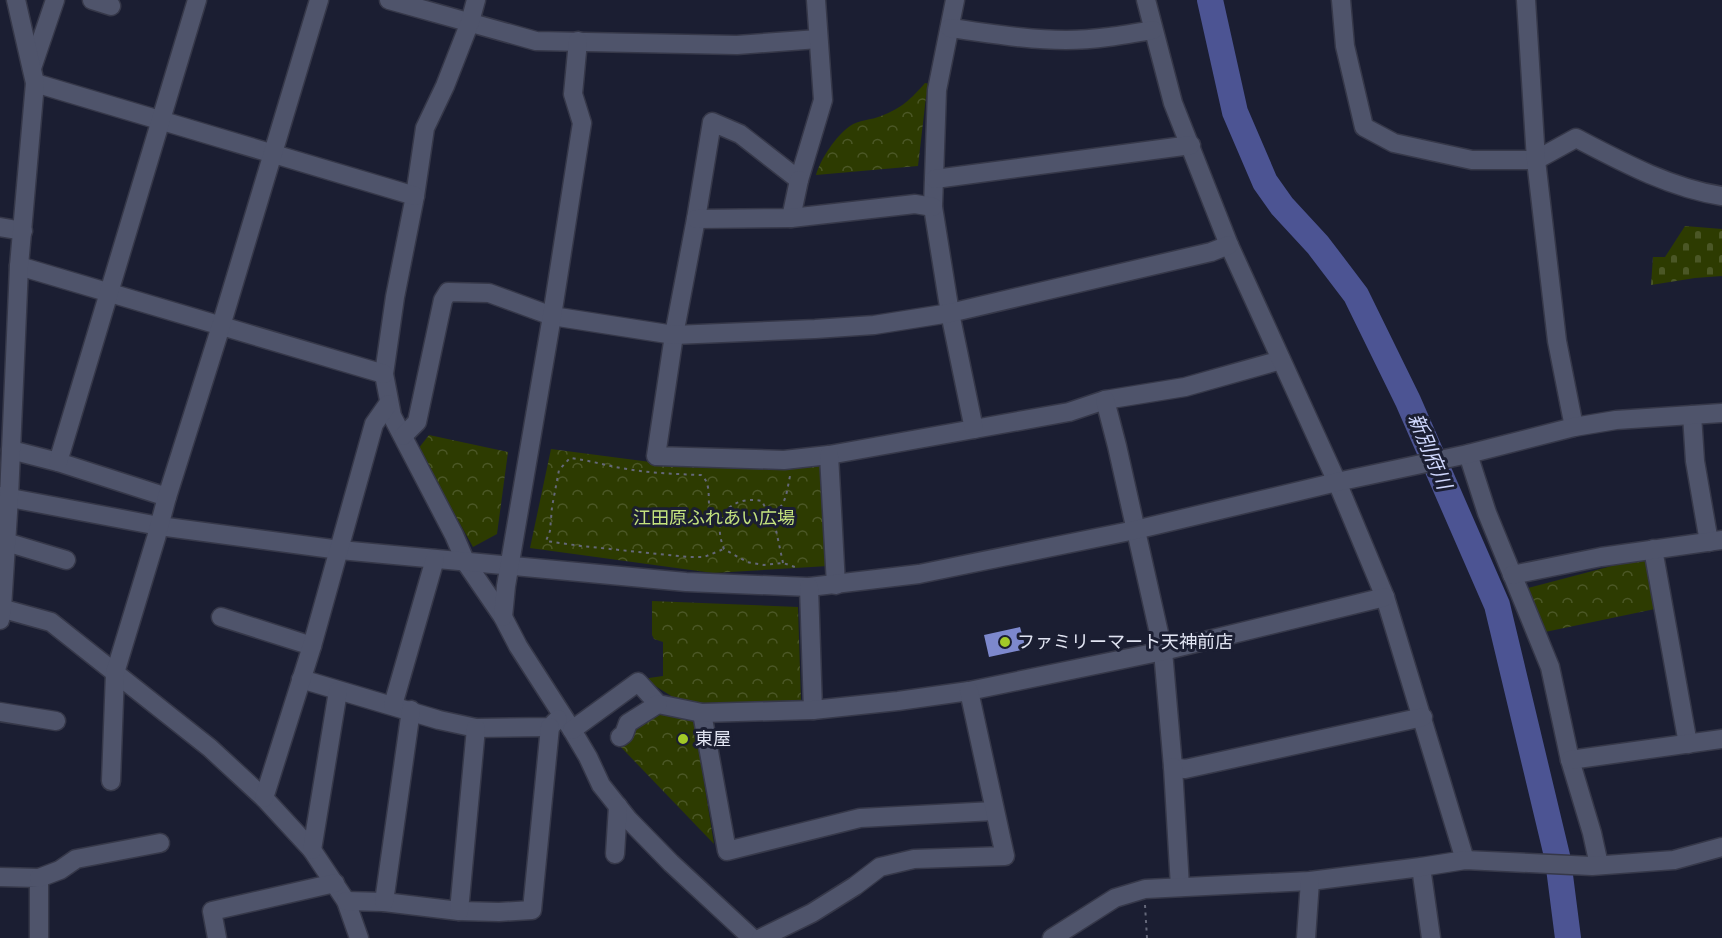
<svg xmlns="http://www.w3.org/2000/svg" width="1722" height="938" viewBox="0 0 1722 938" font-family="'Nunito Sans','Noto Sans JP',sans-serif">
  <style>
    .cemetery { fill: url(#cemetery-stones) }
    .park { fill: url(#park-crowns) }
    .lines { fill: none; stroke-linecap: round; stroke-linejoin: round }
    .river { stroke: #4c5493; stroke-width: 26 }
    .building { fill: #7d88cd }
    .minor-casing { stroke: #363849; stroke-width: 21 }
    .path { stroke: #65687a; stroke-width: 2; stroke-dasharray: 3 4.5; stroke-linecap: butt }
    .minor { stroke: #4f546b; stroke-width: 18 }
    .poi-dot { fill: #a2c928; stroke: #1b1e32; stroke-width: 2 }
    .labels { text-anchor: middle; stroke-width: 6; stroke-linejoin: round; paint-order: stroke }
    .park-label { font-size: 18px; fill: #c4e37e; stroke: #1b1e32 }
    .poi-label { font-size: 18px; fill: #e1e4f2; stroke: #1b1e32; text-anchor: start }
    .water-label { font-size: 20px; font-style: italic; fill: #d0d8fe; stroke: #1b1e32 }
  </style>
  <defs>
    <pattern id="cemetery-stones" width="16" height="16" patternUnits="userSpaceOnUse" patternTransform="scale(1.5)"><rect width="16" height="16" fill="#2d3b01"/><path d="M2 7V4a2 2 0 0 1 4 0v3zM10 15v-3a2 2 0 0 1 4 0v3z" fill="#4b5726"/></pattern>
    <pattern id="park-crowns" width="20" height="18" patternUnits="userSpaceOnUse" patternTransform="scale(1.5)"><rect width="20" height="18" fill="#2d3b01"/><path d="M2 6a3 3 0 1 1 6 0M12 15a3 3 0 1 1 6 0" fill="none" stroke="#4b5726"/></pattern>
  </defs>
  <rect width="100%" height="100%" fill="#1b1e32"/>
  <polygon class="cemetery" points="1685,226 1722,229 1722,276 1695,278 1651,285 1653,257 1665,257"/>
  <g class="park">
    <path d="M925,83L931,84L926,97L918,166L816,175C821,158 836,136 850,126C858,120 872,120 881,116C902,108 911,99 925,83Z"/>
    <polygon points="429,435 508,452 497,534 473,547 418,449"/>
    <polygon points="551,449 658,463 822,464 828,566 713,573 530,548"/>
    <polygon points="1646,557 1655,609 1545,632 1528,588"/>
    <polygon points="652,601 798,607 801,701 700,703 676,699 649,682 649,678 663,676 663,642 654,639 652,635"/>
    <polygon points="659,714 694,720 714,844 617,743"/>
  </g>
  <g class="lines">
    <polyline class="river" points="1210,0 1235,112 1265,182 1282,206 1318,245 1356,295 1408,401 1497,605 1558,860 1568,938"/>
  </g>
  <polygon class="building" points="1020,627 1026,649 989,657 984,635"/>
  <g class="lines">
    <defs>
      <g id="minor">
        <polyline points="92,0 111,6"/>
        <polyline points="389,0 536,41 737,45 818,39"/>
        <polyline points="476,0 470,22 445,86 425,128 415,196 395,297 384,374 392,416 454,535 466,563 503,617 518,646 572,730 588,757 601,785 628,819 671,863 752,938"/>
        <polyline points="816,0 823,100 799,180 740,134 712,122 696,219 674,335 656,456 784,460 829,455 1069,412 1105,400 1185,387 1281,360"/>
        <polyline points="955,0 937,90 933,207 950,313 974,429"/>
        <polyline points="1146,0 1173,103 1229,245 1337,482 1385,597 1465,860"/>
        <path d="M1341,0L1345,46L1364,127L1394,143L1472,160H1536L1576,138C1622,162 1670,188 1722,196"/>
        <polyline points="1526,0 1536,160 1557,341 1574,427"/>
        <path d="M950,28C988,33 1027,40 1066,40C1095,40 1124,35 1153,30"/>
        <polyline points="32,68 55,0"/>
        <path d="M35,83C162,120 288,159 415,196"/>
        <polyline points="935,179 1191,145"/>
        <polyline points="791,218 799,180"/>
        <polyline points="696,219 791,218 915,204 933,207"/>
        <polyline points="0,227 23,231"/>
        <polyline points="19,266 384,374"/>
        <polyline points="1105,400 1117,446 1163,651 1173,767 1185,769 1423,717"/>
        <polyline points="1692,415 1695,461 1709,542"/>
        <polyline points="403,436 417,422 443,300 448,292 489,293 552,316 674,335 815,329 874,325 950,313 1211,252 1229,245"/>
        <polyline points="11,450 58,462 167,497"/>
        <polyline points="1468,454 1487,513 1550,667 1570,760 1592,833 1599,865"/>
        <polyline points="829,455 836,585"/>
        <polyline points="58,462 197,0"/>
        <polyline points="0,496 159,526 340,550 686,582 809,587 919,574 1135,530 1337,482 1468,454 1574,427 1616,420 1722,413"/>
        <polyline points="6,542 66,560"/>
        <polyline points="1653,549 1688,744"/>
        <polyline points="1512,575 1601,557 1722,540"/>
        <polyline points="809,587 813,710"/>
        <polyline points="0,608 51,622 210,748 264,798 312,850 346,901 359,938"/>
        <polyline points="221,617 312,646"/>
        <polyline points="503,617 506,586 552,316 582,123 573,94 578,41"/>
        <polyline points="0,620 2,608 9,497 19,266 35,83 16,0"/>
        <polyline points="301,679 439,720 476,728 550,727 558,719"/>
        <polyline points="393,705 435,559"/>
        <polyline points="0,712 56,721"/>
        <polyline points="702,713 727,851 860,818 994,811"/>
        <polyline points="572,730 638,682 658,704 702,713 813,710 898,701 969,691 1163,651 1385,597"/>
        <polyline points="620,737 624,734 628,723 658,704"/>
        <polyline points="1570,760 1722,739"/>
        <polyline points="1173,767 1180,887"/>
        <polyline points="111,781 115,673 156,538 167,497 221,326 319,0"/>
        <polyline points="264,798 312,646 374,424 388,404"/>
        <polyline points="312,850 338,691"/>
        <polyline points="615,854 618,806"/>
        <polyline points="1421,867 1431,938"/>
        <polyline points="0,877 39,878 39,938"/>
        <polyline points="39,878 60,870 76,859 160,843"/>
        <polyline points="346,901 384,902 459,911 499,912 532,910 550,727"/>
        <polyline points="384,902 411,710"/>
        <polyline points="459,911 476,728"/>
        <polyline points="217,938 212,911 335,883"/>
        <polyline points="761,938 812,913 855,886 880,867 914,859 1005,856 969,691"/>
        <polyline points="1052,938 1115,898 1145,889 1310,881 1421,867 1465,860 1592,866 1674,860 1722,847"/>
        <polyline points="1306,938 1310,881"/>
      </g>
    </defs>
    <use href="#minor" class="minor-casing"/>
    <g class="path">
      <path d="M768,516C787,507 786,494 790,476"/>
      <path d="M720,521L711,515C706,502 713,484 701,475C674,474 648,473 621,468C604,465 588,460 570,458L559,470L552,507L550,531L546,541L581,546L688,557H704L724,549"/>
      <path d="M783,563L776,530L762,501C745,497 722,504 720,525C719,533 721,541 724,549L747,562L764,565L783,563L798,568"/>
      <polyline points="1145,905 1147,938"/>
    </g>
    <use href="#minor" class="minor"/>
  </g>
  <g class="poi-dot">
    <circle cx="1005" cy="642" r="6"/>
    <circle cx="683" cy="739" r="6"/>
  </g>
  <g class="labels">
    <g class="park-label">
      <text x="714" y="524">江田原ふれあい広場</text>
    </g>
    <g class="poi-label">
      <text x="1017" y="648">ファミリーマート天神前店</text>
      <text x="695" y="745">東屋</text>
    </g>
    <g class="water-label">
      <text transform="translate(1430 451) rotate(67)" y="7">新別府川</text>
    </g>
  </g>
</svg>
